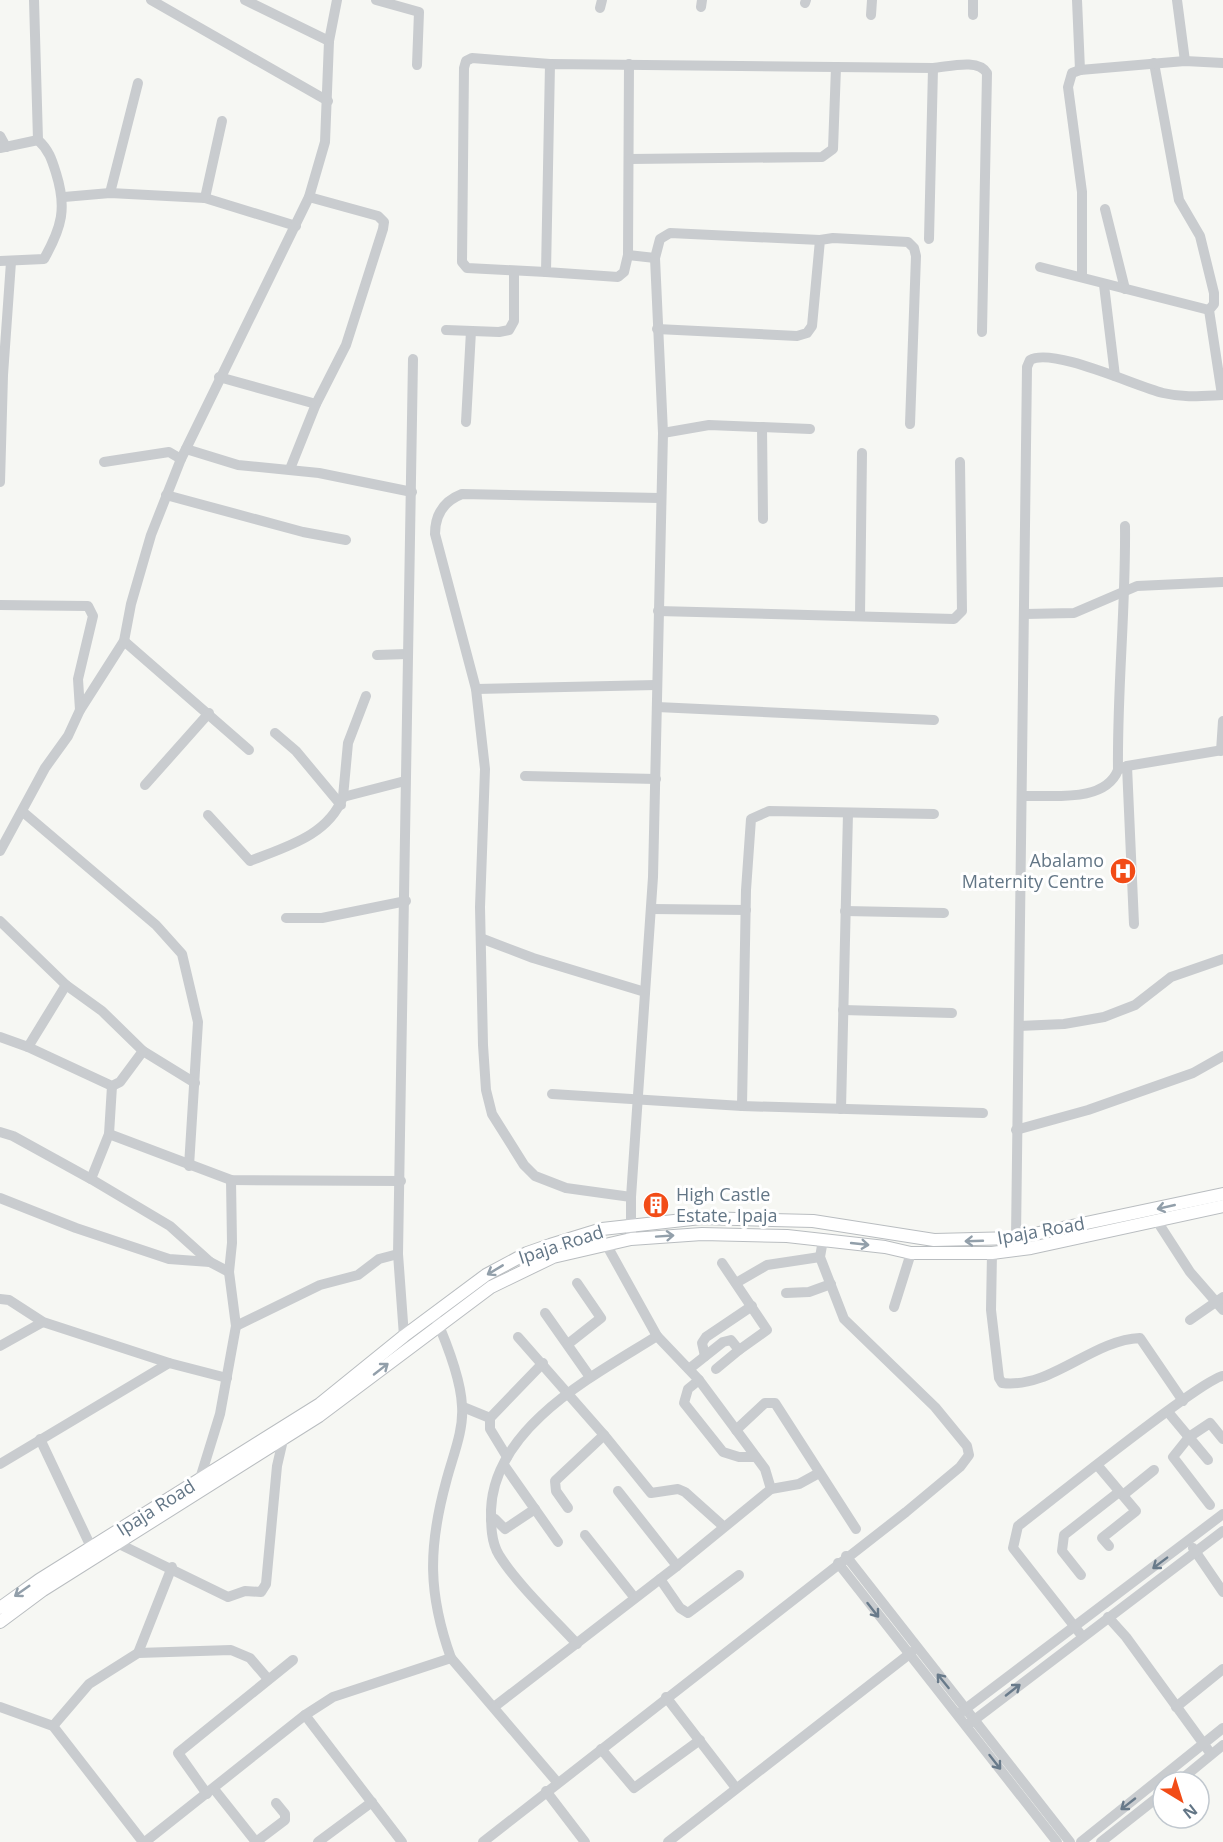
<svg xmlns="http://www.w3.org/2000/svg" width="1223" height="1842" viewBox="0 0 1223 1842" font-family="'Open Sans',sans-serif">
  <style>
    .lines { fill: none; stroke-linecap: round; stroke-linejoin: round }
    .major-casing { stroke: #b9bdc0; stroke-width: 14 }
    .minor { stroke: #c9cccf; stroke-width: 10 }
    .major { stroke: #fff; stroke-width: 12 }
    .oneway { stroke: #929faa }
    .oneway2 { stroke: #687a8a }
    .labels { text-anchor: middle; stroke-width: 6; stroke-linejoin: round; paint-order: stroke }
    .poi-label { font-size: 18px; fill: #637686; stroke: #fff; text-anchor: end }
    .street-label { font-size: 18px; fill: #637686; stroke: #fff }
  </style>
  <rect width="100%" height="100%" fill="#f6f7f3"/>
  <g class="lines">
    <defs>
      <g id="major">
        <polyline points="0,1608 39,1580 320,1404 404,1336 486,1275 527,1253 550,1245 602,1229 701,1218 813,1221 934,1240 1016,1238 1223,1194"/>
        <polyline points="0,1622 43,1590 319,1416 491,1287 553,1257 631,1239 702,1234 787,1236 885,1247 911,1253 992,1253 1031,1248 1223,1206"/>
      </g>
    </defs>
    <use href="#major" class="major-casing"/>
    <g class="minor">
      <polyline points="151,0 328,101"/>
      <polyline points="245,0 329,41"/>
      <polyline points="376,0 419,12 417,65"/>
      <polyline points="973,0 973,15"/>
      <polyline points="1077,0 1080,70"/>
      <polyline points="1177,0 1185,61"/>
      <polyline points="805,3 806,0"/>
      <polyline points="701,7 702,0"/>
      <polyline points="600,8 602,0"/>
      <polyline points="871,15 872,0"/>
      <polyline points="1154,63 1179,200 1200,236 1214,293 1214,304 1209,310 1222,395"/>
      <polyline points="629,64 628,255 655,258"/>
      <polyline points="0,136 6,147"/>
      <polyline points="0,148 38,140"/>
      <polyline points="630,159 822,157 833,149 836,67"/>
      <polyline points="110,193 138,83"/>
      <polyline points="64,197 110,193 205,198 296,226"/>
      <polyline points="205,198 222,121"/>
      <polyline points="1105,209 1125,289"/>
      <polyline points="929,239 933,68"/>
      <path d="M628,255L624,272L618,277L546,272L550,64L933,68C948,67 978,58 987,73L982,332"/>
      <path d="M0,261L44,259C62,227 67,208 56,173C52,160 49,150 38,140L34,0"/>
      <polyline points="1040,267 1209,310"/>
      <polyline points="546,272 467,268 462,262 464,68 466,61 472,58 550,64"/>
      <polyline points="1082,276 1082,192 1068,87 1072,73 1080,70 1185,61 1223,63"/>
      <polyline points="1104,285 1115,376"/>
      <polyline points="657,329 797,336 807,333 812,326 820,240 833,238 908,242 914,248 916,256 910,424"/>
      <polyline points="446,330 499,332 509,330 514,321 514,272"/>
      <polyline points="219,377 316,404"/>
      <polyline points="466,422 471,331"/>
      <polyline points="762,427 763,519"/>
      <polyline points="663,433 709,425 810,429"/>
      <polyline points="186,449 238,465 319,473 412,492"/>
      <polyline points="104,462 169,452 181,459"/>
      <polyline points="290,469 316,404 346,345 383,229 384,222 378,216 309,197"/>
      <polyline points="0,482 3,375 11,262"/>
      <polyline points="166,495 303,532 346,540"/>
      <polyline points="0,605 88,606 93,616 78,679 80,710"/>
      <polyline points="658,611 954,619 962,611 960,462"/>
      <polyline points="1025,614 1074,613 1137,586 1223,582"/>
      <polyline points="860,616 862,453"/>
      <polyline points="124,641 249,750"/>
      <polyline points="377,655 407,654"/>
      <polyline points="476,689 656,685"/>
      <polyline points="657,707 934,720"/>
      <polyline points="275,733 296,751 341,805"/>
      <polyline points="1221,751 1223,721"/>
      <polyline points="1127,766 1134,924"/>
      <path d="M1118,770C1117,688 1126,607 1125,526"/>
      <polyline points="525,776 656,779"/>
      <polyline points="145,785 209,713"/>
      <path d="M1024,796C1053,795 1105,803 1118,770L1127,766L1223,750"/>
      <polyline points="343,797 348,743 366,696"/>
      <polyline points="23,812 156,925 182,954 198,1022 189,1166"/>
      <path d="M208,815L250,861C285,847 328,836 343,797L405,781"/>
      <polyline points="0,851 45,768 68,736 80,710 124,641 131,604 151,535 181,459 309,197 325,142 329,41 337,0"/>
      <polyline points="652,909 746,910"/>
      <polyline points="845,911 944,913"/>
      <polyline points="286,918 322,918 406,901"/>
      <polyline points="0,921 66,985 102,1011 143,1051 195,1083"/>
      <polyline points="483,939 533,958 645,992"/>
      <polyline points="843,1010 952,1013"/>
      <polyline points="1019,1026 1064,1024 1104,1017 1135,1005 1171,977 1223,959"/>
      <polyline points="0,1037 28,1047 112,1086 120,1082 143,1051"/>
      <polyline points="28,1047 66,985"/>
      <polyline points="552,1094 742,1106 983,1113"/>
      <polyline points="742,1106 746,890 751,819 769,811 934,814"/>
      <polyline points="841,1109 848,813"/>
      <polyline points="1016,1130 1088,1110 1193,1073 1223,1056"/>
      <polyline points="0,1132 13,1136 91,1179 170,1226 210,1262"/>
      <polyline points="109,1134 231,1180 401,1181"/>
      <polyline points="91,1179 109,1134 112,1086"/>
      <path d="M631,1197L566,1188L535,1176L524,1165L492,1114L486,1090L483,1045L480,907L485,769L476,689L435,534C435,515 444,501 462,494L660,498"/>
      <polyline points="0,1198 76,1228 169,1259 210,1262 229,1272"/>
      <polyline points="1157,1221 1190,1272 1223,1310"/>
      <path d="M1016,1238L1027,367L1030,360C1053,347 1135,386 1163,393C1184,398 1202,396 1223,395"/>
      <polyline points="631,1239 631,1197 653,877 663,433 655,258 660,239 670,233 820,240"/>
      <path d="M992,1253L991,1310L999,1378L1002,1383C1051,1389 1092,1340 1140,1338L1183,1401"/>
      <polyline points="736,1283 767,1265 820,1257"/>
      <polyline points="786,1293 809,1292 831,1284"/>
      <polyline points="0,1299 9,1300 43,1322 169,1363"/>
      <polyline points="894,1307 911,1253"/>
      <polyline points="545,1313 590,1377"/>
      <path d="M434,1314C445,1339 461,1379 462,1406C464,1431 452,1458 446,1482C428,1548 428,1594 451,1658"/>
      <polyline points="1190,1320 1223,1297"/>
      <polyline points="236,1326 320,1285 358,1275 379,1259 398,1254"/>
      <polyline points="404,1336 398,1254 413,359"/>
      <polyline points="518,1337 604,1435 651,1493 678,1489 685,1492 723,1526"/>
      <polyline points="568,1344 601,1318 577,1283"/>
      <polyline points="0,1346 43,1322"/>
      <polyline points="705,1356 702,1343 706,1337 752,1306"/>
      <polyline points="689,1369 723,1342 731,1340 739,1350 767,1330 722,1263"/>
      <polyline points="716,1369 739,1350"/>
      <polyline points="699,1380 688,1389 684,1403 723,1452 739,1457 755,1457"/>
      <polyline points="463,1407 490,1418"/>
      <polyline points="1168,1412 1208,1460"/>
      <polyline points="736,1430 765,1403 775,1403 856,1529"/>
      <polyline points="40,1439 92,1549"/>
      <polyline points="507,1457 490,1429 490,1418 543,1363"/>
      <polyline points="0,1464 169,1363 227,1378"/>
      <polyline points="504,1465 558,1542"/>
      <polyline points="1098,1466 1136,1511 1102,1538 1109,1546"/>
      <polyline points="199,1482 220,1414 236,1326 229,1272 232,1243 231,1180"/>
      <polyline points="771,1489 799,1484 819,1473"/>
      <polyline points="618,1491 677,1566"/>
      <polyline points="1123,1495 1154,1470"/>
      <polyline points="1210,1505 1173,1457 1189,1437 1210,1423 1223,1439"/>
      <polyline points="568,1508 556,1491 555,1481 604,1435"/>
      <polyline points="491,1520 495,1519 505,1529 535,1509"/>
      <polyline points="585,1535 634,1597"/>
      <polyline points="111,1540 228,1597 245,1591 261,1592 266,1584 277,1466 283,1440"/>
      <polyline points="1193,1548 1223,1592"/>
      <polyline points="846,1556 1070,1842"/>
      <polyline points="838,1563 1057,1842"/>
      <polyline points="1081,1575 1062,1551 1064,1535 1119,1492"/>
      <polyline points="660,1579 680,1608 688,1613 739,1575"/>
      <polyline points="1108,1617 1126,1637 1211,1754"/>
      <path d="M1082,1636L1013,1548L1018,1526C1046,1505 1203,1378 1223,1376"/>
      <path d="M577,1644C553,1618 517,1584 499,1555C491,1542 491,1525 491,1510C494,1426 595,1375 657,1336"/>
      <polyline points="138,1653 172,1567"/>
      <polyline points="666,1697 736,1788"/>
      <polyline points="0,1707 53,1726 143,1842"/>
      <polyline points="494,1707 677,1566 771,1489 765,1469 748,1446 699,1380 657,1336 606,1244"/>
      <polyline points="1176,1707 1223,1669"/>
      <polyline points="960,1713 1223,1514"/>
      <polyline points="305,1715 402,1842"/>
      <polyline points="969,1724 1223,1531"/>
      <polyline points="53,1726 89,1684 138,1653 231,1650 250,1658 268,1679"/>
      <polyline points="601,1749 634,1788 700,1740"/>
      <polyline points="1178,1782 1223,1745"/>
      <polyline points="214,1789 256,1842"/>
      <polyline points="546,1791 585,1842"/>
      <polyline points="207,1794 178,1753 293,1660"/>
      <polyline points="145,1842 305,1715 333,1697 451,1658 557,1782"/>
      <polyline points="256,1842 285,1820 285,1814 276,1803"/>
      <polyline points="318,1842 372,1802"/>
      <polyline points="483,1842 906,1512 960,1467 969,1455 967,1446 935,1407 844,1319 820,1257 823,1240"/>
      <polyline points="668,1842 912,1652"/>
      <polyline points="1081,1842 1223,1728"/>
      <polyline points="1101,1842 1163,1793"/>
    </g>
    <use href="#major" class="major"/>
  </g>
  <defs><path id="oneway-shaft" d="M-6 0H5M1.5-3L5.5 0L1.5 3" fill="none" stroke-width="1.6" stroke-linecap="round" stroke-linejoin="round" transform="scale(1.5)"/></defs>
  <g class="oneway">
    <use href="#oneway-shaft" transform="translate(1166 1207) rotate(167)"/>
    <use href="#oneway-shaft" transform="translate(665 1236) rotate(-4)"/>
    <use href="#oneway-shaft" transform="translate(974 1241) rotate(178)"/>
    <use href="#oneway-shaft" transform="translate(860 1244) rotate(6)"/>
    <use href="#oneway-shaft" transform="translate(495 1270) rotate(149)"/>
    <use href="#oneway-shaft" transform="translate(381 1369) rotate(-38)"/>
    <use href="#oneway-shaft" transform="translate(22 1591) rotate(145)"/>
  </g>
  <g class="oneway2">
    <use href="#oneway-shaft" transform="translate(1160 1563) rotate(143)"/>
    <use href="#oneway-shaft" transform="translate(873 1610) rotate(52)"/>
    <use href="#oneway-shaft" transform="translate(943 1681) rotate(-129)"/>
    <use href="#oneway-shaft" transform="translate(1013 1690) rotate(-38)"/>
    <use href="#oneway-shaft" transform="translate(995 1762) rotate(52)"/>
    <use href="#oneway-shaft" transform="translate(1128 1804) rotate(142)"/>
  </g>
  <defs>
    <symbol id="hospital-disc" viewBox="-11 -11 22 22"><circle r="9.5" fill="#f24c17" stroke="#fff"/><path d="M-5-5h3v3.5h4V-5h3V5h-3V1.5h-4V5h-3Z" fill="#fff"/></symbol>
    <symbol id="building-disc" viewBox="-11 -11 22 22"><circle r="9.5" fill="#f24c17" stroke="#fff"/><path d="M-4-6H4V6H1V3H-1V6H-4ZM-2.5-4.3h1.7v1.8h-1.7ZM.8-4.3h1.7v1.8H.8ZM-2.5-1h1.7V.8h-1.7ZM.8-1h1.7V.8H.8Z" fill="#fff"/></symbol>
  </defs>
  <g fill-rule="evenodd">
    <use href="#hospital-disc" x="1108" y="856" width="30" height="30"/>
    <use href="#building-disc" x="641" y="1190" width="30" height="30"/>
  </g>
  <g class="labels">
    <g class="poi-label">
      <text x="1104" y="867">Abalamo<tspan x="1104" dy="21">Maternity Centre</tspan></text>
      <text x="676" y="1201" text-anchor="start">High Castle<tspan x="676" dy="21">Estate, Ipaja</tspan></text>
    </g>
    <g class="street-label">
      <text transform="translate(1041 1231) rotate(-10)" y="6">Ipaja Road</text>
      <text transform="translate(561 1245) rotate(-18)" y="6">Ipaja Road</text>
      <text transform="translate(156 1508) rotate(-32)" y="6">Ipaja Road</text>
    </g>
  </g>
  <g transform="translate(1181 1800) rotate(142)"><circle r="28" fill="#ffffff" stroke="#c1c8cf" stroke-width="1.5"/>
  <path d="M0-4.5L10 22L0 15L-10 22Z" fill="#f24c17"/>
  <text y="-9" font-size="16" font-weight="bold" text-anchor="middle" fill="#637686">N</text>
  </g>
</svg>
